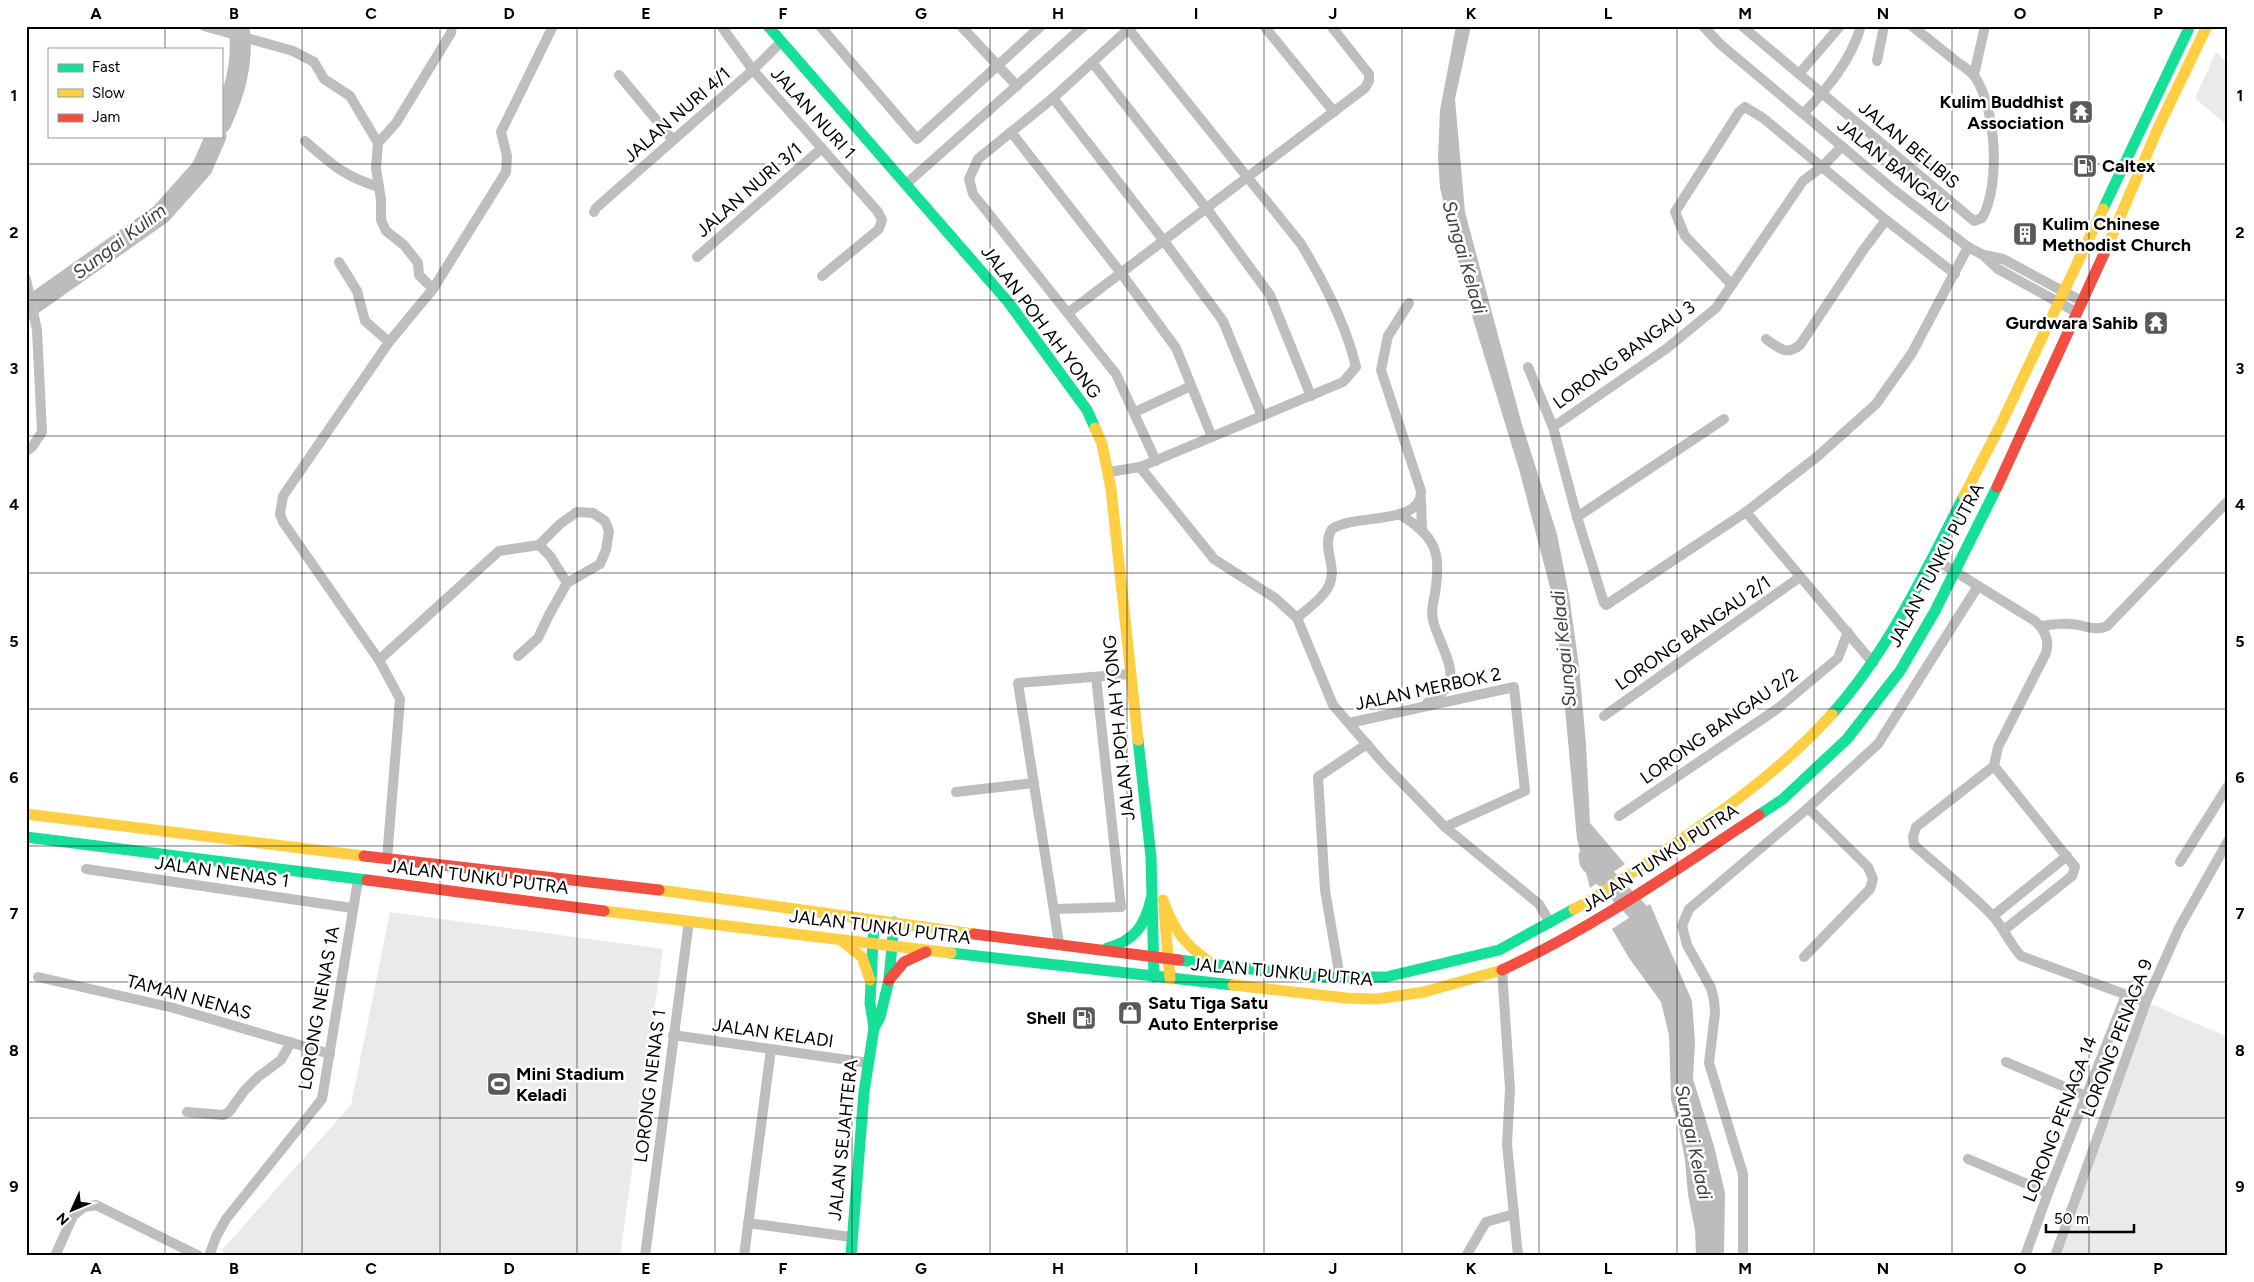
<svg xmlns="http://www.w3.org/2000/svg" width="2254" height="1282" viewBox="0 0 2254 1282" font-family="Figtree,sans-serif">
  <style>
    .green { fill: #eaeaea }
    .water { fill: #bcbcbc }
    .lines { fill: none; stroke-linecap: round; stroke-linejoin: round }
    .river { stroke: #bcbcbc; stroke-width: 21 }
    .street { stroke: #bebebe; stroke-width: 10 }
    .fast { stroke: #16e098; stroke-width: 11 }
    .slow { stroke: #ffcf43; stroke-width: 11 }
    .jam { stroke: #f24e42; stroke-width: 11 }
    .grid { fill: none; stroke: #000; stroke-width: 1; stroke-opacity: 0.55 }
    .labels { text-anchor: middle; stroke-width: 5; stroke-linejoin: round; paint-order: stroke }
    .poi-label { font-size: 18px; font-weight: bold; fill: #000; stroke: #fff; text-anchor: start }
    .street-label { font-size: 18px; fill: #000; stroke: #fff }
    .water-label { font-size: 19px; font-style: italic; fill: #414141; stroke: #fff }
    .neatline { fill: none; stroke: #000; stroke-width: 2 }
    .grid-label { font-size: 16px; text-anchor: middle; font-weight: bold; fill: #000 }
  </style>
  <rect width="100%" height="100%" fill="#fff"/>
  <g class="green">
    <polygon points="2216,52 2228,64 2228,126 2195,98"/>
    <polygon points="390,912 663,949 620,1256 229,1256 221,1251 351,1105"/>
    <polygon points="2146,1002 2228,1037 2228,1256 2055,1256"/>
  </g>
  <g class="water">
    <polygon points="1456,26 1471,26 1455,99 1465,212 1521,421 1557,534 1569,595 1579,666 1586,744 1590,823 1625,864 1590,888 1577,839 1556,610 1519,469 1473,319 1440,188 1438,157 1440,110"/>
    <polygon points="1650,904 1692,1001 1695,1042 1693,1079 1714,1146 1725,1193 1724,1256 1696,1256 1695,1230 1688,1195 1685,1160 1679,1128 1671,1100 1669,1035 1661,1002 1629,958 1612,929"/>
  </g>
  <g class="lines">
    <g class="river">
      <path d="M221,123C235,91 244,62 239,26"/>
      <polyline points="26,309 161,214 202,168 216,136"/>
      <polyline points="1589,856 1590,862 1645,919 1648,938"/>
    </g>
    <g class="street">
      <polyline points="204,26 293,51 314,62 324,79 350,96 378,143 376,168 381,200 381,220 386,231 404,245 418,263 419,275 433,289"/>
      <polyline points="721,26 753,70 878,212 882,220 879,229 822,276"/>
      <polyline points="820,26 917,139 1041,26"/>
      <polyline points="961,26 1017,86"/>
      <polyline points="1132,26 1053,98 978,159 969,179 973,194 1116,374 1156,461"/>
      <polyline points="1264,26 1334,112"/>
      <polyline points="1703,26 1720,44 1894,190 1968,247 1983,255 1998,269 2076,312"/>
      <path d="M1742,26L1974,221L1982,218C2001,185 1996,108 1975,77C1971,71 1963,66 1957,62C1942,50 1927,38 1912,26"/>
      <polyline points="1877,61 1884,26"/>
      <polyline points="1092,62 1207,209 1270,295 1311,396"/>
      <polyline points="1799,74 1840,26"/>
      <polyline points="619,75 673,140"/>
      <polyline points="1974,75 1985,26"/>
      <polyline points="1053,98 1164,241 1223,321 1262,416"/>
      <path d="M1804,113C1828,88 1851,60 1861,26"/>
      <polyline points="1011,132 1121,273 1176,348 1212,437"/>
      <path d="M305,141C331,164 345,177 379,187"/>
      <polyline points="378,143 396,123 451,33 452,26"/>
      <polyline points="906,184 1084,26"/>
      <polyline points="594,212 596,208 753,70 781,42"/>
      <polyline points="1984,255 2003,259 2081,301"/>
      <polyline points="697,257 822,148"/>
      <polyline points="339,262 357,291 365,321 389,342"/>
      <polyline points="26,279 37,330 42,432 32,447 26,451"/>
      <polyline points="1732,285 1685,236 1675,212 1739,112 1745,107 1763,118 1886,220 1955,274"/>
      <polyline points="1068,313 1365,88 1369,81 1369,74 1331,26"/>
      <path d="M1766,339C1779,348 1786,356 1800,345L1864,249L1886,220"/>
      <polyline points="1528,367 1553,427 1577,517 1604,603 1606,605 1746,512 1818,456 1876,404 1912,353 1968,247"/>
      <polyline points="1135,412 1191,386"/>
      <polyline points="1553,427 1666,349 1716,308 1803,181 1823,166 1842,146"/>
      <polyline points="1140,467 1214,559 1275,598 1297,618 1333,705 1384,764 1445,827 1539,904 1550,923"/>
      <path d="M1109,472L1140,467L1343,382L1356,367C1346,324 1324,282 1301,244L1126,26"/>
      <polyline points="1421,500 1422,531"/>
      <polyline points="1746,512 1873,663"/>
      <path d="M1399,514C1437,537 1441,552 1435,594C1433,602 1431,612 1433,620C1436,637 1458,669 1448,686C1443,693 1434,698 1427,703"/>
      <polyline points="1577,517 1724,419"/>
      <polyline points="539,545 550,556 567,583"/>
      <path d="M1933,558L2035,621C2045,630 2050,640 2046,653L1998,747L1994,766"/>
      <path d="M1297,618C1308,608 1325,597 1330,583C1337,566 1321,546 1332,529C1355,513 1422,526 1421,491L1381,370L1388,336L1409,303"/>
      <path d="M2041,626C2050,625 2061,623 2070,624C2082,624 2095,632 2107,626L2228,501"/>
      <polyline points="379,660 499,551 539,545 560,524 577,512 593,513 605,521 609,531 606,550 600,564 567,583 549,615 538,638 518,656"/>
      <polyline points="1604,716 1800,577"/>
      <polyline points="1349,723 1514,687 1525,791 1445,827"/>
      <path d="M1994,766L1916,827L1913,837L1914,845C1940,868 1968,891 1992,915C2004,928 2009,943 2021,956L2146,1002"/>
      <polyline points="1994,766 2075,867 2072,876 2004,930"/>
      <polyline points="956,792 1034,783"/>
      <polyline points="1619,816 1777,709 1838,658 1848,632"/>
      <polyline points="387,859 400,699 379,660 283,522 280,514 283,496 389,342 433,289 506,172 507,156 501,132 553,26"/>
      <polyline points="2180,862 2228,786"/>
      <polyline points="86,869 352,908"/>
      <polyline points="1055,909 1121,907 1096,677"/>
      <polyline points="1993,916 2067,856"/>
      <polyline points="1059,943 1018,683 1130,674"/>
      <polyline points="1804,957 1870,889 1873,879 1868,867 1808,808"/>
      <polyline points="1502,970 1510,1089 1507,1144 1518,1256"/>
      <polyline points="38,977 174,1008 330,1054"/>
      <polyline points="1340,978 1325,890 1318,777 1367,744"/>
      <polyline points="673,1035 869,1063"/>
      <polyline points="2006,1062 2086,1096"/>
      <polyline points="187,1112 223,1115 229,1112 244,1091 258,1077 281,1060 291,1042"/>
      <polyline points="1968,1159 2048,1193"/>
      <polyline points="748,1223 851,1237"/>
      <polyline points="55,1256 73,1216 84,1207 96,1205 199,1256"/>
      <polyline points="209,1256 216,1237 226,1219 322,1099 358,880"/>
      <polyline points="645,1256 689,921"/>
      <polyline points="744,1256 771,1049"/>
      <polyline points="1466,1256 1486,1222 1514,1214"/>
      <polyline points="1743,1256 1743,1174 1709,1063 1715,1013 1714,1000 1711,988 1687,945 1682,926 1689,909 1808,808 1878,744 1978,586"/>
      <polyline points="2025,1256 2048,1193 2126,995"/>
      <polyline points="2055,1256 2146,1002 2179,928 2228,841"/>
    </g>
    <g class="fast">
      <polyline points="768,26 1009,303 1087,410 1095,428"/>
      <polyline points="2103,209 2190,26"/>
      <path d="M1832,714C1889,650 1925,572 1964,496"/>
      <polyline points="1138,740 1151,857 1154,977"/>
      <polyline points="1759,815 1783,799 1847,739 1900,671 1935,611 1997,487"/>
      <polyline points="26,837 367,880"/>
      <polyline points="874,921 870,1003 874,1028"/>
      <path d="M1107,948C1134,941 1145,926 1151,899"/>
      <polyline points="951,953 1233,985"/>
      <polyline points="1179,960 1315,977 1386,977 1499,950 1574,909"/>
      <polyline points="851,1256 864,1092 874,1028 880,1017 889,980 894,922"/>
    </g>
    <g class="slow">
      <polyline points="2108,245 2158,128 2207,26"/>
      <polyline points="1095,428 1102,444 1111,489 1138,740"/>
      <polyline points="1964,496 2001,424 2103,209"/>
      <polyline points="26,814 364,856"/>
      <polyline points="659,890 974,934"/>
      <path d="M1163,900C1172,927 1184,944 1207,960"/>
      <polyline points="1164,909 1170,979"/>
      <path d="M1574,909L1590,901C1673,844 1764,790 1832,714"/>
      <polyline points="604,911 951,953"/>
      <polyline points="842,941 862,957 870,980"/>
      <polyline points="1233,985 1346,998 1377,999 1424,992 1502,970"/>
    </g>
    <g class="jam">
      <polyline points="1997,487 2108,245"/>
      <polyline points="364,856 659,890"/>
      <polyline points="367,880 604,911"/>
      <polyline points="974,934 1179,960"/>
      <path d="M1502,970C1593,928 1675,870 1759,815"/>
      <polyline points="889,980 904,962 926,952"/>
    </g>
  </g>
  <path class="grid" d="M165,26V49M302,26V1256M440,26V1256M577,26V1256M715,26V1256M852,26V1256M990,26V1256M1127,26V1256M1264,26V1256M1402,26V1256M1539,26V1256M1677,26V1256M1814,26V1256M1952,26V1256M2089,26V1256M165,136V1256M26,164H2228M26,300H2228M26,436H2228M26,573H2228M26,709H2228M26,846H2228M26,982H2228M26,1118H2228"/>
  <defs>
    <symbol id="temple-square" viewBox="-11 -11 22 22"><rect x="-9" y="-9" width="18" height="18" rx="4" fill="#595959" stroke="#fff"/><path d="M0-6L5-2H3V0L6.5 2.5H4V6H1.5V3h-3V6H-4V2.5H-6.5L-3 0V-2H-5Z" fill="#fff"/></symbol>
    <symbol id="fuel-square" viewBox="-11 -11 22 22"><rect x="-9" y="-9" width="18" height="18" rx="4" fill="#595959" stroke="#fff"/><path d="M-5.5-6h7V0h2V4h1.3V-2.5L3-4.5l.8-.8L6-3V5H2.5V1h-1V6h-7ZM-4.2-4.7v3.2H.2V-4.7Z" fill="#fff"/></symbol>
    <symbol id="building-square" viewBox="-11 -11 22 22"><rect x="-9" y="-9" width="18" height="18" rx="4" fill="#595959" stroke="#fff"/><path d="M-4-6H4V6H1V3H-1V6H-4ZM-2.5-4.3h1.7v1.8h-1.7ZM.8-4.3h1.7v1.8H.8ZM-2.5-1h1.7V.8h-1.7ZM.8-1h1.7V.8H.8Z" fill="#fff"/></symbol>
    <symbol id="shop-square" viewBox="-11 -11 22 22"><rect x="-9" y="-9" width="18" height="18" rx="4" fill="#595959" stroke="#fff"/><path d="M-5-2.5h2.3a2.7 3.5 0 0 1 5.4 0H5L5.5 6h-11ZM-1.5-2.5h3a1.5 2.3 0 0 0-3 0Z" fill="#fff"/></symbol>
    <symbol id="stadium-square" viewBox="-11 -11 22 22"><rect x="-9" y="-9" width="18" height="18" rx="4" fill="#595959" stroke="#fff"/><path d="M0-5a6.5 5 0 1 0 0 10a6.5 5 0 1 0 0-10ZM-3.5-1.8h7v3.6h-7Z" fill="#fff"/></symbol>
  </defs>
  <g fill-rule="evenodd">
    <use href="#temple-square" x="2067" y="98" width="28" height="28"/>
    <use href="#fuel-square" x="2071" y="152" width="28" height="28"/>
    <use href="#building-square" x="2011" y="220" width="28" height="28"/>
    <use href="#temple-square" x="2142" y="309" width="28" height="28"/>
    <use href="#shop-square" x="1116" y="999" width="28" height="28"/>
    <use href="#fuel-square" x="1070" y="1004" width="28" height="28"/>
    <use href="#stadium-square" x="485" y="1070" width="28" height="28"/>
  </g>
  <g class="labels">
    <g class="poi-label">
      <text x="2064" y="108" text-anchor="end">Kulim Buddhist<tspan x="2064" dy="21">Association</tspan></text>
      <text x="2102" y="172">Caltex</text>
      <text x="2042" y="230">Kulim Chinese<tspan x="2042" dy="21">Methodist Church</tspan></text>
      <text x="2138" y="329" text-anchor="end">Gurdwara Sahib</text>
      <text x="1148" y="1009">Satu Tiga Satu<tspan x="1148" dy="21">Auto Enterprise</tspan></text>
      <text x="1066" y="1024" text-anchor="end">Shell</text>
      <text x="516" y="1080">Mini Stadium<tspan x="516" dy="21">Keladi</tspan></text>
    </g>
    <g class="street-label">
      <text transform="translate(813 113) rotate(48)" y="6">JALAN NURI 1</text>
      <text transform="translate(677 115) rotate(-41)" y="6">JALAN NURI 4/1</text>
      <text transform="translate(1909 145) rotate(40)" y="6">JALAN BELIBIS</text>
      <text transform="translate(1893 166) rotate(39)" y="6">JALAN BANGAU</text>
      <text transform="translate(749 190) rotate(-41)" y="6">JALAN NURI 3/1</text>
      <text transform="translate(1041 322) rotate(53)" y="6">JALAN POH AH YONG</text>
      <text transform="translate(1624 355) rotate(-36)" y="6">LORONG BANGAU 3</text>
      <text transform="translate(1936 565) rotate(-62)" y="6">JALAN TUNKU PUTRA</text>
      <text transform="translate(1693 633) rotate(-35)" y="6">LORONG BANGAU 2/1</text>
      <text transform="translate(1428 689) rotate(-12)" y="6">JALAN MERBOK 2</text>
      <text transform="translate(1719 726) rotate(-35)" y="6">LORONG BANGAU 2/2</text>
      <text transform="translate(1119 728) rotate(-96)" y="6">JALAN POH AH YONG</text>
      <text transform="translate(1660 858) rotate(-33)" y="6">JALAN TUNKU PUTRA</text>
      <text transform="translate(222 872) rotate(8)" y="6">JALAN NENAS 1</text>
      <text transform="translate(478 877) rotate(7)" y="6">JALAN TUNKU PUTRA</text>
      <text transform="translate(880 927) rotate(7)" y="6">JALAN TUNKU PUTRA</text>
      <text transform="translate(1282 972) rotate(5)" y="6">JALAN TUNKU PUTRA</text>
      <text transform="translate(189 997) rotate(15)" y="6">TAMAN NENAS</text>
      <text transform="translate(319 1008) rotate(-80)" y="6">LORONG NENAS 1A</text>
      <text transform="translate(773 1033) rotate(8)" y="6">JALAN KELADI</text>
      <text transform="translate(2117 1038) rotate(-69)" y="6">LORONG PENAGA 9</text>
      <text transform="translate(650 1086) rotate(-83)" y="6">LORONG NENAS 1</text>
      <text transform="translate(2060 1119) rotate(-69)" y="6">LORONG PENAGA 14</text>
      <text transform="translate(843 1140) rotate(-84)" y="6">JALAN SEJAHTERA</text>
    </g>
    <g class="water-label">
      <text transform="translate(119 241) rotate(-37)" y="7">Sungai Kulim</text>
      <text transform="translate(1465 257) rotate(74)" y="7">Sungai Keladi</text>
      <text transform="translate(1563 649) rotate(-96)" y="7">Sungai Keladi</text>
      <text transform="translate(1694 1142) rotate(78)" y="7">Sungai Keladi</text>
    </g>
  </g>
  <rect width="2254" height="1282" fill="none" stroke="#ffffff" stroke-width="55"/>
  <rect x="48" y="48" width="175" height="90" fill="#ffffff" stroke="#999999"/>
  <rect x="58" y="64" width="25" height="8" fill="#16e098" stroke="#999999"/>
  <text x="92" y="72" font-size="15" fill="#000000">Fast</text>
  <rect x="58" y="89" width="25" height="8" fill="#ffcf43" stroke="#999999"/>
  <text x="92" y="98" font-size="15" fill="#000000">Slow</text>
  <rect x="58" y="114" width="25" height="8" fill="#f24e42" stroke="#999999"/>
  <text x="92" y="122" font-size="15" fill="#000000">Jam</text>
  <g transform="translate(72 1210) rotate(226)" stroke="#ffffff" stroke-width="4" paint-order="stroke">
  <path d="M0-4L9 19L0 12L-9 19Z" fill="#000000"/>
  <text y="-8" font-size="14" font-weight="bold" text-anchor="middle" fill="#000000">N</text>
  </g>
  <path d="M2046 1224v8h88v-8" fill="none" stroke="#000000" stroke-width="2.5"/>
  <text x="2054" y="1224" font-size="15" fill="#000000" stroke="#ffffff" stroke-width="4" paint-order="stroke">50 m</text>
  <rect x="28" y="28" width="2198" height="1226" class="neatline"/>
  <g class="grid-label">
    <text x="96" y="19">A</text>
    <text x="234" y="19">B</text>
    <text x="371" y="19">C</text>
    <text x="509" y="19">D</text>
    <text x="646" y="19">E</text>
    <text x="783" y="19">F</text>
    <text x="921" y="19">G</text>
    <text x="1058" y="19">H</text>
    <text x="1196" y="19">I</text>
    <text x="1333" y="19">J</text>
    <text x="1471" y="19">K</text>
    <text x="1608" y="19">L</text>
    <text x="1745" y="19">M</text>
    <text x="1883" y="19">N</text>
    <text x="2020" y="19">O</text>
    <text x="2158" y="19">P</text>
    <text x="14" y="101">1</text>
    <text x="2240" y="101">1</text>
    <text x="14" y="238">2</text>
    <text x="2240" y="238">2</text>
    <text x="14" y="374">3</text>
    <text x="2240" y="374">3</text>
    <text x="14" y="510">4</text>
    <text x="2240" y="510">4</text>
    <text x="14" y="647">5</text>
    <text x="2240" y="647">5</text>
    <text x="14" y="783">6</text>
    <text x="2240" y="783">6</text>
    <text x="14" y="919">7</text>
    <text x="2240" y="919">7</text>
    <text x="14" y="1056">8</text>
    <text x="2240" y="1056">8</text>
    <text x="14" y="1192">9</text>
    <text x="2240" y="1192">9</text>
    <text x="96" y="1274">A</text>
    <text x="234" y="1274">B</text>
    <text x="371" y="1274">C</text>
    <text x="509" y="1274">D</text>
    <text x="646" y="1274">E</text>
    <text x="783" y="1274">F</text>
    <text x="921" y="1274">G</text>
    <text x="1058" y="1274">H</text>
    <text x="1196" y="1274">I</text>
    <text x="1333" y="1274">J</text>
    <text x="1471" y="1274">K</text>
    <text x="1608" y="1274">L</text>
    <text x="1745" y="1274">M</text>
    <text x="1883" y="1274">N</text>
    <text x="2020" y="1274">O</text>
    <text x="2158" y="1274">P</text>
  </g>
</svg>
